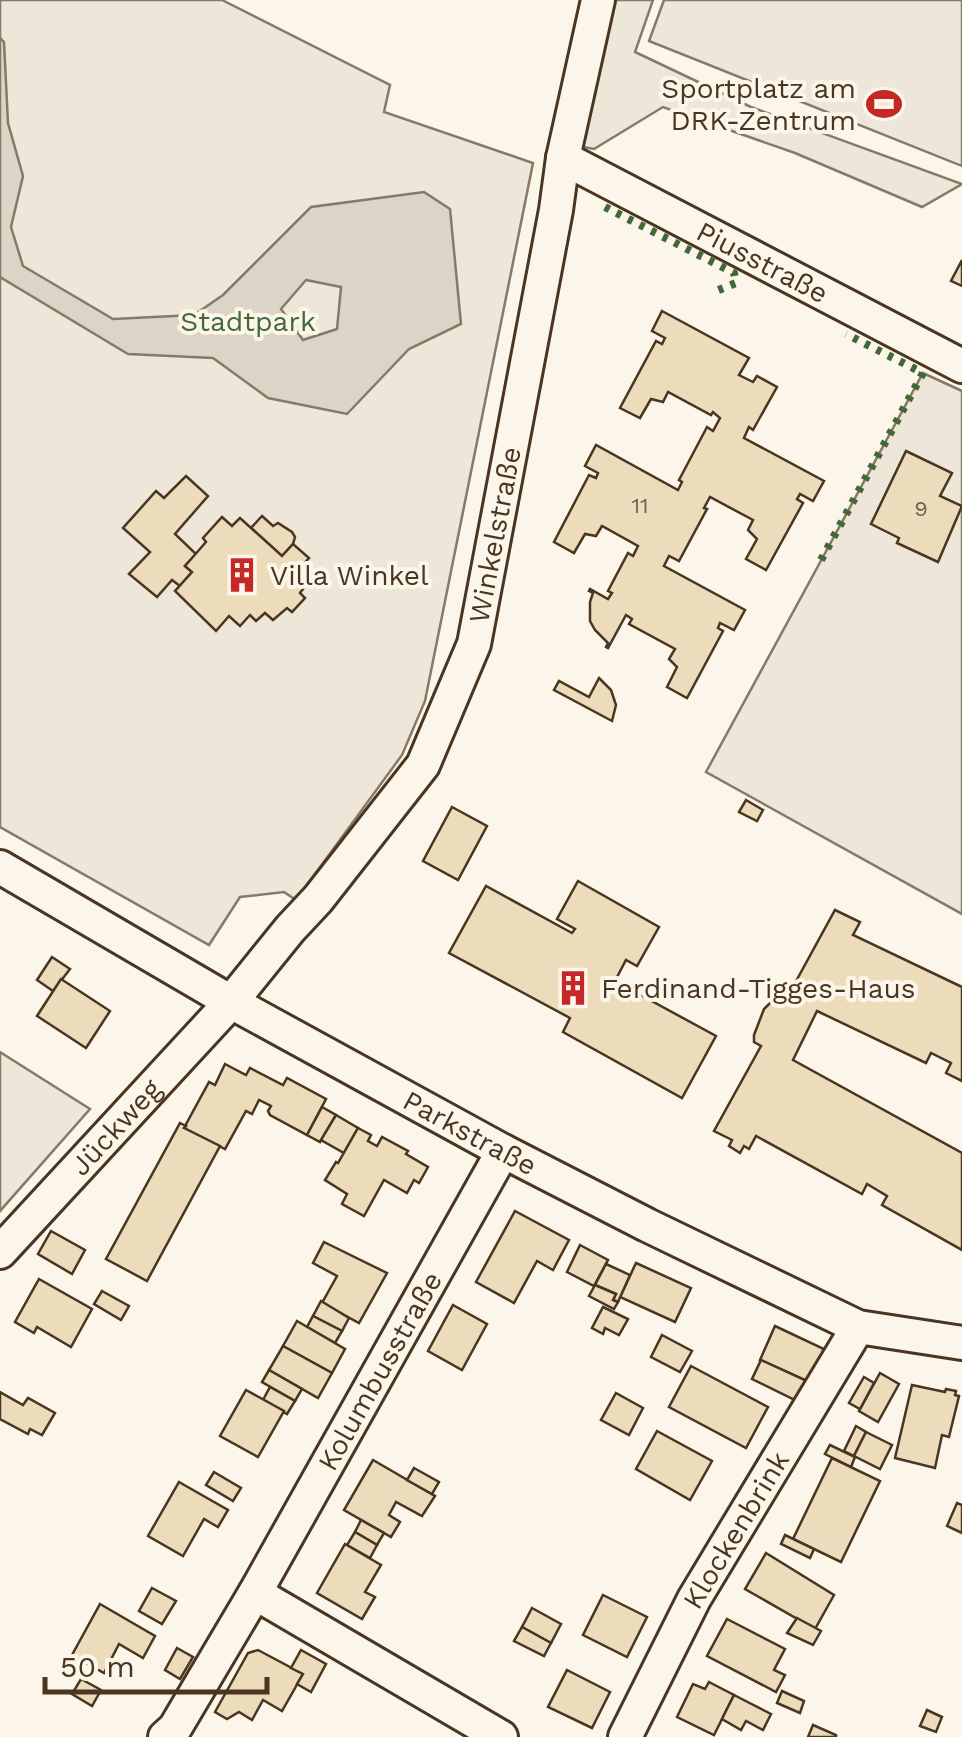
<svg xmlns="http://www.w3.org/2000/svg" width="962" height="1737" viewBox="0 0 962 1737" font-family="'Work Sans',sans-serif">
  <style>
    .green { fill: #ede6d9; stroke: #887966; stroke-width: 2.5 }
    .water { fill: #dcd4c6; stroke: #887966; stroke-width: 2.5; fill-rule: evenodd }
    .building { fill: #ecdcbc; stroke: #4a3520; stroke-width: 2.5 }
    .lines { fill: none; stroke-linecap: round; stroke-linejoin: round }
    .minor-casing { stroke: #4a3520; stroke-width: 38 }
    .minor { stroke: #fbf6e9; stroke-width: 32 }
    .hedge { stroke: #436837; stroke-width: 8; stroke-dasharray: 5 8; stroke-linecap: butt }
    .labels { text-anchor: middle; stroke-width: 8; stroke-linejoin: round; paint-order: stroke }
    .number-label { font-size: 22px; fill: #725f47 }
    .poi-label { font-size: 28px; fill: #4a3520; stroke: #fbf6e9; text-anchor: start }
    .street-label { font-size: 28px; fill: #4a3520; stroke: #fbf6e9 }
    .park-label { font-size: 28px; fill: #436837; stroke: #fbf6e9 }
  </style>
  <rect width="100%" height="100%" fill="#fbf6e9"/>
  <g class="green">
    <polygon points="0,0 222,0 390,85 384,112 533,163 425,701 402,755 296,900 284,892 240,897 209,945 0,827"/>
    <polygon points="614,0 653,0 635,52 751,107 962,184 922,207 795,153 663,107 594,149 577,146"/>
    <polygon points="664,0 962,0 962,166 649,41"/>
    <polygon points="923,373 962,391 962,914 706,772"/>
    <polygon points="0,1052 90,1109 0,1211"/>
  </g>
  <path class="water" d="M0,38L4,42L8,123L23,176L11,227L23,266L113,319L194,315L223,295L311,207L424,192L450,209L461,324L409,349L347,414L268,398L213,358L128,354L0,277ZM306,280L341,287L337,329L303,340L281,309Z"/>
  <g class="building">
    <polygon points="962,260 962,286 951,281"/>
    <polygon points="662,311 749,358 739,375 753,382 757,376 777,387 753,430 749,427 744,438 824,481 813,501 800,494 797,499 803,503 766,570 746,559 757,539 748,530 753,520 710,497 704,508 707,509 679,561 669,556 664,566 745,610 734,630 720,623 718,628 723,631 687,698 667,687 677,667 669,659 675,649 629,624 632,619 626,615 608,648 606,647 608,643 595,630 590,621 590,602 593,593 589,591 590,589 608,599 612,593 608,591 628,553 633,556 638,546 602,526 596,536 585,534 574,553 554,542 589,475 596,478 598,473 585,466 596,445 678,490 682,482 679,480 707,427 713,431 720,418 713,412 711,415 668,392 663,402 651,399 640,418 620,408 656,341 662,344 665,338 652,331"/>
    <polygon points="906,451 952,473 940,496 962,506 938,562 897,543 899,538 871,524"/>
    <polygon points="186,476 208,496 175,534 196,554 185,566 192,572 180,586 172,580 157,597 129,574 150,552 123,528 156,491 164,498"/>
    <polygon points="262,516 273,526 278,523 292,532 295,537 293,544 282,556 251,528"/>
    <polygon points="222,517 232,526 240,518 282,556 293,544 309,558 291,578 303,589 300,593 305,598 292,612 287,608 273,620 265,613 256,621 250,615 240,626 229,616 216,631 175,591 192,572 185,566 206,542 203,538"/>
    <polygon points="599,678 611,690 616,705 612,721 554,690 559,681 589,697"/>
    <polygon points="746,800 763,810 757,821 739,812"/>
    <polygon points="452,807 487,826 458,880 423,861"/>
    <polygon points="578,881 659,927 637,966 626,960 615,981 716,1036 682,1098 563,1032 570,1018 449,953 486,886 572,933 575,929 557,919"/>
    <polygon points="835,910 860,922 853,935 962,987 962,1081 946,1073 951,1063 931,1053 926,1063 817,1011 793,1060 962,1153 962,1250 882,1205 887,1196 867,1184 862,1194 756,1136 749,1149 744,1146 740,1153 729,1146 732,1140 714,1131 761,1046 754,1042 754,1035 764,1009 782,991 789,994"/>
    <polygon points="52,957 70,969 53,991 37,980"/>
    <polygon points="61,979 110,1011 86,1048 37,1016"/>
    <polygon points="225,1064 246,1075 250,1068 283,1085 287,1078 326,1099 307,1135 270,1115 268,1111 271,1106 259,1100 252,1114 246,1111 225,1149 184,1128 209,1082 215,1085"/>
    <polygon points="322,1107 336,1115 320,1142 307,1135"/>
    <polygon points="336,1115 358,1128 344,1153 321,1140"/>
    <polygon points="180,1123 186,1126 184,1128 220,1146 147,1281 106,1259"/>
    <polygon points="358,1128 371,1135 368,1141 377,1146 382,1137 408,1151 406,1154 428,1167 419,1183 414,1180 407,1193 384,1180 364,1216 342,1204 347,1194 325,1180 336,1162 338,1163"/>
    <polygon points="515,1211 569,1240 553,1270 537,1261 514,1303 476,1282"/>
    <polygon points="51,1231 85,1250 72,1274 38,1254"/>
    <polygon points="324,1242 387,1273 359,1323 322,1303 337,1276 313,1263"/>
    <polygon points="580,1245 608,1260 594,1286 567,1272"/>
    <polygon points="636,1263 691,1288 675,1322 620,1297"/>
    <polygon points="606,1264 630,1275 618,1302 613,1300 616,1294 595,1285"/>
    <polygon points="39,1279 92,1309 71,1347 37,1327 34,1333 15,1322"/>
    <polygon points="595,1285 616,1294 613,1300 618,1302 614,1309 589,1296"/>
    <polygon points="102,1291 129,1306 121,1320 94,1304"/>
    <polygon points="321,1301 349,1318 342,1331 313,1316"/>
    <polygon points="453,1305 487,1324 462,1370 428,1351"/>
    <polygon points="603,1307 628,1319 619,1335 605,1328 603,1334 592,1328"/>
    <polygon points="313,1316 342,1331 335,1343 307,1327"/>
    <polygon points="297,1321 345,1349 332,1373 283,1346"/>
    <polygon points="775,1326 824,1349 809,1382 760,1360"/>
    <polygon points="662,1335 692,1351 680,1372 651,1357"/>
    <polygon points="283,1346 332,1373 318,1398 269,1370"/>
    <polygon points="761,1360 807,1381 797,1401 752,1379"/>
    <polygon points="691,1366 768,1407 746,1448 669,1407"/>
    <polygon points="269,1370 302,1389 295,1401 262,1382"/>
    <polygon points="880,1373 899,1384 878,1422 859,1411"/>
    <polygon points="864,1377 874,1383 860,1409 849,1403"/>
    <polygon points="912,1385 945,1392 946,1389 956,1391 955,1395 959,1396 949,1437 942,1435 935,1468 895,1458"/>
    <polygon points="270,1387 295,1401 287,1414 263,1400"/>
    <polygon points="246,1390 284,1411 258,1457 220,1436"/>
    <polygon points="0,1392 23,1405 28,1398 55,1413 42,1435 30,1429 28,1434 0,1419"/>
    <polygon points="616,1393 643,1408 629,1435 601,1420"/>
    <polygon points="856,1426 866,1432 854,1456 844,1451"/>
    <polygon points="657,1431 712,1461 690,1500 636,1469"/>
    <polygon points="866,1432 892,1445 880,1469 854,1456"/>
    <polygon points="830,1445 855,1457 851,1467 825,1454"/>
    <polygon points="832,1458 880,1481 841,1562 793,1539"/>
    <polygon points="373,1460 435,1496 422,1516 396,1502 389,1515 400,1522 391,1537 344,1510"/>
    <polygon points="414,1468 439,1482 432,1494 407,1480"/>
    <polygon points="214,1472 241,1488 233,1501 206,1485"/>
    <polygon points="179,1482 228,1510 218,1527 204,1519 183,1556 148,1536"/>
    <polygon points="957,1503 962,1505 962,1533 947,1526"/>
    <polygon points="361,1520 384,1533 377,1545 355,1532"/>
    <polygon points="355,1532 377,1545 370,1558 347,1545"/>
    <polygon points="785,1535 814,1549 810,1558 781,1544"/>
    <polygon points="345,1544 381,1565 365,1592 375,1597 362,1619 317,1593"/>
    <polygon points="766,1553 834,1595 815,1629 745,1589"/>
    <polygon points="152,1588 176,1601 162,1624 139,1611"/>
    <polygon points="603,1595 647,1617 627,1657 583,1635"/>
    <polygon points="100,1604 155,1636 143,1658 119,1644 104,1673 72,1655"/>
    <polygon points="532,1608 561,1624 551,1643 522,1627"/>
    <polygon points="797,1618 821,1631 813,1645 787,1633"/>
    <polygon points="727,1619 785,1649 774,1670 785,1675 776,1692 707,1656"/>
    <polygon points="522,1627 551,1643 544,1656 514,1641"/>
    <polygon points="177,1648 193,1657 180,1679 165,1670"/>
    <polygon points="258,1650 303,1674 282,1711 263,1700 252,1720 239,1712 227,1719 215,1712 248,1653"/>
    <polygon points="301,1650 326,1664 311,1692 297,1684 303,1674 291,1668"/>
    <polygon points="567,1670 610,1692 592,1728 548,1707"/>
    <polygon points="81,1679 101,1690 92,1706 72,1694"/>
    <polygon points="709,1682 734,1695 714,1735 677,1717 693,1684 705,1689"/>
    <polygon points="782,1691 804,1701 800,1713 777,1703"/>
    <polygon points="734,1695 771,1714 763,1730 746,1721 741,1730 722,1719"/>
    <polygon points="927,1710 942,1717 936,1732 920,1726"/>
    <polygon points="813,1725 836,1735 836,1737 808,1737"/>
  </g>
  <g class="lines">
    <defs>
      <g id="minor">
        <path id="s1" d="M563,158L962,366"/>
        <path id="s2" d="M0,867L231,1002L503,1151L647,1225L858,1327L962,1343"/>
        <path id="s3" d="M0,1252L231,1002L290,929L318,899L423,765L474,644L556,210L563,158L598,0"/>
        <polyline points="255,1593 501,1737"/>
        <path id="s4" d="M165,1737L175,1728L255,1593L503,1151"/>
        <path id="s5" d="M625,1737L694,1599L858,1327"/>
      </g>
    </defs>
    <use href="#minor" class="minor-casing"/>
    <use href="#minor" class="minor"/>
    <g class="hedge">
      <polyline points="605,207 734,273 736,283 716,291"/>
      <polyline points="821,560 923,373 846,334"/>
    </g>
  </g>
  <defs>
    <symbol id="stadium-bare" viewBox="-9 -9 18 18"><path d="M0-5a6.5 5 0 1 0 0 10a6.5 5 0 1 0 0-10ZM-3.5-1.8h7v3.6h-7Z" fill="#c62828" stroke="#fbf6e9" stroke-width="2.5" paint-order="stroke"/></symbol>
    <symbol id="building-bare" viewBox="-9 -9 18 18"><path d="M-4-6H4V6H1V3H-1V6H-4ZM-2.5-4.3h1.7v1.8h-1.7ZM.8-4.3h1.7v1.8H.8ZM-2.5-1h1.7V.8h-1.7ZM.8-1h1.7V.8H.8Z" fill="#c62828" stroke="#fbf6e9" stroke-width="2.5" paint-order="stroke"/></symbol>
  </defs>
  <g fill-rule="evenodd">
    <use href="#stadium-bare" x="859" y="79" width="50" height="50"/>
    <use href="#building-bare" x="217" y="550" width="50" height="50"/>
    <use href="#building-bare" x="548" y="963" width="50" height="50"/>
  </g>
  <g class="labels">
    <g class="number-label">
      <text x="640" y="513">11</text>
      <text x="921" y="516">9</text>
    </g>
    <g class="poi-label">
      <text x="856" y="98" text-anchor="end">Sportplatz am<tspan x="856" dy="32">DRK-Zentrum</tspan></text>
      <text x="270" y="585">Villa Winkel</text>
      <text x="601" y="998">Ferdinand-Tigges-Haus</text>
    </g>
    <g class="street-label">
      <text dy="10" stroke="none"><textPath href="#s1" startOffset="225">Piusstraße</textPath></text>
      <text dy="10" stroke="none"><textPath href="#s3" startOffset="888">Winkelstraße</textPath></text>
      <text dy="10" stroke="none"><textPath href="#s3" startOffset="170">Jückweg</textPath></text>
      <text dy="10" stroke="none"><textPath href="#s2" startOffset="540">Parkstraße</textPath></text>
      <text dy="10" stroke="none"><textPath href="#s4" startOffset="425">Kolumbusstraße</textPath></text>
      <text dy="10" stroke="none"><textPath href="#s5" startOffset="235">Klockenbrink</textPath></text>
    </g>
    <g class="park-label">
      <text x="248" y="331">Stadtpark</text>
    </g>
  </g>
  <path d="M45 1677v15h222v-15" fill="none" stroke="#4a3520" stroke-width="5"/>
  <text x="60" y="1677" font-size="30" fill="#4a3520" stroke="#fbf6e9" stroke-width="8" paint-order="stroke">50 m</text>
</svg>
